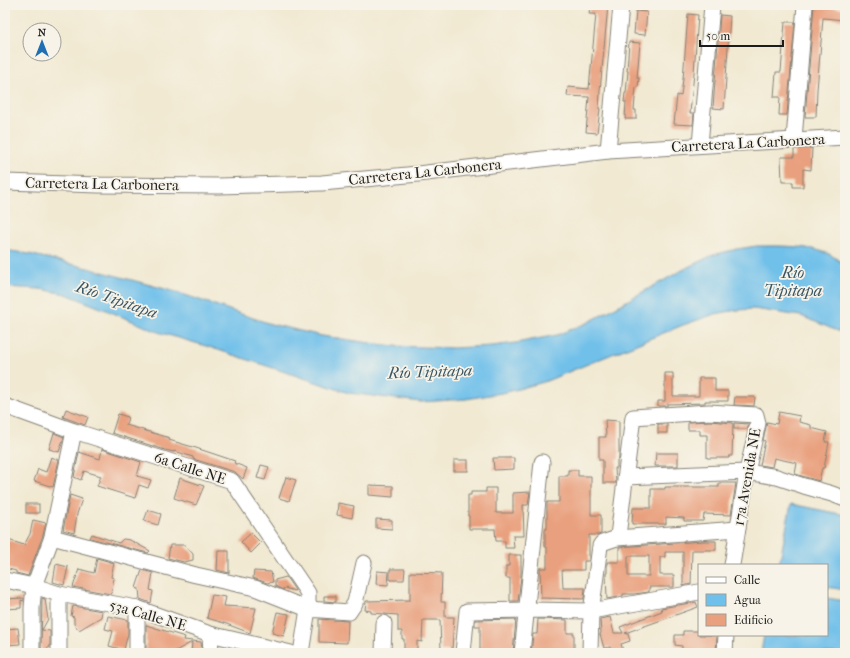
<svg xmlns="http://www.w3.org/2000/svg" width="850" height="658" viewBox="0 0 850 658" font-family="'IM FELL French Canon',serif">
  <style>
    .water { fill: #6fc0ea; stroke: #466e83 }
    .building { fill: #e9a07e; fill-rule: evenodd }
    .lines { fill: none; stroke-linecap: round; stroke-linejoin: round }
    .minor-casing { stroke: #868277; stroke-width: 17 }
    .minor { stroke: #fff; stroke-width: 15 }
    .labels { text-anchor: middle; stroke-width: 3.5; stroke-linejoin: round; paint-order: stroke }
    .street-label { font-size: 15px; fill: #1c1c1c; stroke: #f7f3e8 }
    .water-label { font-size: 16px; font-style: italic; fill: #395564; stroke: #f7f3e8 }
  </style>
  <rect width="100%" height="100%" fill="#f7f3e8"/>
  <filter id="ink" filterUnits="userSpaceOnUse"><feTurbulence type="fractalNoise" baseFrequency=".025" numOctaves="2"/><feDisplacementMap in="SourceGraphic" scale="8" xChannelSelector="R" yChannelSelector="G"/><feConvolveMatrix kernelMatrix="1 2 1 2 8 2 1 2 1" color-interpolation-filters="sRGB"/></filter>
  <filter id="wash" filterUnits="userSpaceOnUse"><feTurbulence type="fractalNoise" baseFrequency=".012" numOctaves="4" result="noise"/><feDisplacementMap in="SourceGraphic" scale="16" xChannelSelector="R" yChannelSelector="G"/><feGaussianBlur stdDeviation="0.9" result="paint"/><feColorMatrix in="noise" values="0 0 0 0 0 0 0 0 0 0 0 0 0 0 0 0 0 1.4 0 .05"/><feComposite in="paint" operator="in"/></filter>
  <g filter="url(#wash)">
    <rect width="100%" height="100%" fill="#f1e9d2"/>
    <g class="water">
      <path d="M757,246C780,246 808,245 829,254C835,257 840,262 845,265V334L801,316L754,309L737,310L715,314L683,325L544,382L507,392L466,399L421,402L349,393L206,346L158,332L111,312L66,294L40,289L5,287V250L29,254L84,267L176,292L271,324L322,336L391,346L453,348L492,346L516,343L557,335L587,323L686,268L713,255L737,249Z"/>
      <polygon points="791,504 845,515 845,590 827,587 827,565 779,565"/>
      <polygon points="827,598 845,601 845,653 761,653 764,635 827,635"/>
    </g>
    <g id="blocks">
      <g class="building">
        <polygon points="590,5 608,5 600,91 599,109 600,109 597,133 586,132 589,97 567,96 568,87 589,89 596,14 589,14"/>
        <polygon points="814,5 845,9 845,20 823,18 817,90 816,117 805,117"/>
        <polygon points="636,11 647,12 645,35 634,34"/>
        <polygon points="688,14 698,15 694,73 690,113 694,113 693,125 674,124 677,95 681,96 683,79"/>
        <polygon points="720,15 730,16 724,109 713,108"/>
        <polygon points="785,22 795,22 787,115 779,115 780,97 774,97 776,72 781,72"/>
        <polygon points="629,42 640,43 637,78 639,78 638,87 636,87 634,110 636,110 636,119 625,119 626,102 624,102 625,93 626,93 628,71 627,71"/>
        <polygon points="808,148 812,148 811,170 803,169 803,187 793,187 793,182 782,182 781,157 794,157 794,149"/>
        <polygon points="665,373 673,373 673,396 699,396 699,378 715,378 715,391 728,391 728,401 705,401 705,403 667,404 667,406 658,406 658,401 665,401"/>
        <polygon points="735,397 755,397 754,406 734,405"/>
        <polygon points="66,409 88,417 85,425 63,417"/>
        <polygon points="779,412 800,416 799,422 811,425 811,428 827,432 825,442 829,442 824,468 822,468 819,481 795,474 797,463 774,458 772,467 760,465 765,441 763,440 767,422 777,424"/>
        <polygon points="118,414 128,417 126,425 170,438 169,440 196,448 235,461 234,463 247,468 243,479 235,472 193,459 193,457 174,451 174,452 165,450 112,433"/>
        <polygon points="605,420 619,421 619,459 617,460 617,468 615,468 616,483 603,483 603,460 599,460 599,437 606,437"/>
        <polygon points="710,421 733,423 732,456 729,456 729,458 707,458 707,435 700,435 700,430 688,430 688,422"/>
        <polygon points="734,423 749,424 747,429 734,429"/>
        <rect x="658" y="424" width="9" height="9"/>
        <polygon points="54,433 64,437 59,452 49,449"/>
        <polygon points="102,449 141,462 137,476 151,480 148,488 139,485 135,498 97,486 101,476 84,471 81,480 74,477 79,452 100,459"/>
        <polygon points="656,453 678,453 678,466 655,466"/>
        <polygon points="51,457 59,460 53,487 34,481 38,469 46,472"/>
        <polygon points="493,458 514,458 514,469 494,470"/>
        <rect x="454" y="460" width="14" height="11"/>
        <polygon points="261,465 269,467 265,480 257,478"/>
        <polygon points="568,470 578,470 578,476 591,476 591,515 601,515 601,534 598,535 589,535 589,561 584,561 584,570 562,570 563,588 585,588 584,599 541,598 540,568 547,568 547,547 545,547 545,529 547,529 547,502 559,502 559,476 568,476"/>
        <polygon points="286,477 296,480 289,501 279,498"/>
        <polygon points="180,478 204,486 196,505 174,498"/>
        <polygon points="719,483 736,483 731,515 704,514 703,521 684,521 684,518 666,517 666,524 632,524 633,508 651,508 651,489 665,489 665,487 719,487"/>
        <polygon points="369,485 393,486 393,497 369,495"/>
        <polygon points="486,488 496,488 496,513 513,513 513,493 530,492 528,505 523,505 524,536 513,536 514,548 505,548 505,541 496,541 495,529 469,529 469,516 468,516 468,495 471,495 471,492 486,492"/>
        <polygon points="70,495 82,499 77,514 74,533 63,530"/>
        <polygon points="338,503 354,506 352,518 337,515"/>
        <rect x="26" y="504" width="13" height="9"/>
        <polygon points="148,510 161,514 158,525 144,521"/>
        <polygon points="376,519 392,520 392,529 376,528"/>
        <polygon points="33,520 46,523 43,535 28,576 16,573 16,571 5,568 5,539 24,545 30,534"/>
        <polygon points="251,533 261,543 251,553 241,542"/>
        <polygon points="92,534 119,543 123,539 130,540 150,551 148,553 90,538"/>
        <path d="M703,541H716V550H692L691,584L683,586V552H665V557H660V575H674V587H649V592L634,594H623V596L607,599L606,573H607V562H619V547ZM628,556H649V576H628Z"/>
        <polygon points="170,545 185,545 193,554 193,560 184,562 168,558"/>
        <polygon points="218,551 229,551 229,573 217,570"/>
        <polygon points="509,555 521,555 521,577 518,601 510,601 510,578 506,578 506,566 509,566"/>
        <polygon points="97,558 114,563 111,577 114,578 111,594 73,587 79,569 94,573"/>
        <polygon points="56,564 68,567 64,585 53,582"/>
        <polygon points="390,569 405,569 404,580 390,580"/>
        <polygon points="142,570 153,573 150,590 153,591 151,603 140,599 139,589 136,588"/>
        <polygon points="254,571 271,572 273,582 267,583 253,578"/>
        <polygon points="377,571 389,572 388,585 376,584"/>
        <polygon points="410,572 442,573 441,602 445,602 445,617 454,617 452,651 441,651 440,620 423,620 422,642 417,641 417,653 404,653 404,639 402,639 402,631 398,631 398,615 371,613 371,611 365,610 366,601 410,600"/>
        <polygon points="286,577 295,590 295,591 284,588 283,590 275,586 275,580"/>
        <polygon points="212,595 226,597 224,606 256,608 250,633 224,623 207,618"/>
        <polygon points="324,596 336,596 336,602 324,601"/>
        <polygon points="24,598 24,601 21,600 21,608 5,609 5,599"/>
        <polygon points="42,598 45,599 48,619 42,630 50,631 50,647 41,652"/>
        <polygon points="696,602 698,607 625,633 628,634 630,641 621,644 623,651 612,653 610,647 604,648 600,634 601,633 600,619 610,617 614,633 623,633 620,627 662,611 661,608"/>
        <polygon points="73,606 102,611 101,617 79,630 74,624 74,617 71,616"/>
        <polygon points="277,612 289,614 284,636 272,633"/>
        <polygon points="108,616 128,620 128,633 124,650 109,646 113,631 105,629"/>
        <polygon points="319,619 348,621 347,643 319,642"/>
        <polygon points="516,619 513,653 480,653 480,626 475,626 475,620"/>
        <polygon points="538,619 567,620 567,633 574,633 574,653 531,653 533,634 537,634"/>
        <polygon points="146,625 185,637 184,640 201,642 202,653 191,653 192,642 172,653 146,653"/>
        <polygon points="18,628 20,644 6,645 5,629"/>
        <polygon points="683,631 699,631 699,635 717,635 716,653 682,653 682,646 675,645 675,635 683,635"/>
      </g>
    </g>
  </g>
  <g filter="url(#ink)">
    <use href="#blocks" fill-opacity="0" stroke="#868277" stroke-width="1"/>
    <g class="lines">
      <defs>
        <g id="minor">
          <polyline points="794,139 805,5"/>
          <polyline points="700,145 712,5"/>
          <polyline points="608,151 621,5"/>
          <polyline points="5,182 99,185 219,186 322,183 418,174 608,151 845,137"/>
          <polyline points="5,406 74,431 232,481 308,593 308,609 255,588 196,575 52,537"/>
          <polyline points="625,477 747,472 777,477 804,486 832,494 845,499"/>
          <polyline points="617,538 738,529"/>
          <polyline points="5,580 34,586 59,594 137,608 210,634 291,653"/>
          <polyline points="59,594 59,653"/>
          <polyline points="137,608 137,653"/>
          <polyline points="210,634 211,653"/>
          <polyline points="32,653 32,608 34,586 52,537 74,431"/>
          <polyline points="301,653 308,609 349,612 355,603 364,563"/>
          <polyline points="383,653 384,623"/>
          <polyline points="463,653 467,611 527,610 591,611 699,592"/>
          <polyline points="522,653 542,462"/>
          <polyline points="590,653 591,611 594,591 600,546 602,543 617,538 618,536 633,417 709,412 756,415 758,423 747,472 732,565"/>
          <polyline points="725,653 726,635"/>
        </g>
      </defs>
      <use href="#minor" class="minor-casing"/>
      <use href="#minor" class="minor"/>
    </g>
  </g>
  <g class="labels">
    <g class="street-label">
      <text transform="translate(748 143) rotate(-3)" y="5">Carretera La Carbonera</text>
      <text transform="translate(425 172) rotate(-6)" y="5">Carretera La Carbonera</text>
      <text transform="translate(102 184) rotate(1)" y="5">Carretera La Carbonera</text>
      <text transform="translate(190 468) rotate(18)" y="5">6a Calle NE</text>
      <text transform="translate(747 477) rotate(-80)" y="5">17a Avenida NE</text>
      <text transform="translate(148 615) rotate(16)" y="5">53a Calle NE</text>
    </g>
    <g class="water-label">
      <text x="793" y="278">Río<tspan x="793" dy="18">Tipitapa</tspan></text>
      <text transform="translate(117 299) rotate(19)" y="6">Río Tipitapa</text>
      <text transform="translate(430 371) rotate(-2)" y="6">Río Tipitapa</text>
    </g>
  </g>
  <rect width="850" height="658" fill="none" stroke="#f7f3e8" stroke-width="20"/>
  <rect x="698" y="564" width="130" height="72" fill="#f7f3e8" stroke="#9f9d96"/>
  <rect x="706" y="577" width="20" height="6" fill="#ffffff" stroke="#9f9d96"/>
  <text x="734" y="584" font-size="12" fill="#1c1c1c">Calle</text>
  <rect x="706" y="594" width="20" height="12" fill="#6fc0ea" stroke="#9f9d96"/>
  <text x="734" y="604" font-size="12" fill="#1c1c1c">Agua</text>
  <rect x="706" y="614" width="20" height="12" fill="#e9a07e" stroke="#9f9d96"/>
  <text x="734" y="624" font-size="12" fill="#1c1c1c">Edificio</text>
  <g transform="translate(42 42)"><circle r="19" fill="#f7f3e8" stroke="#9f9d96"/>
  <path d="M0-3L7 15L0 10L-7 15Z" fill="#1f6fb2"/>
  <text y="-6" font-size="11" font-weight="bold" text-anchor="middle" fill="#1c1c1c">N</text>
  </g>
  <path d="M700 40v6h83v-6" fill="none" stroke="#1c1c1c" stroke-width="2"/>
  <text x="706" y="40" font-size="12" fill="#1c1c1c" stroke="#f7f3e8" stroke-width="3" paint-order="stroke">50 m</text>
</svg>
